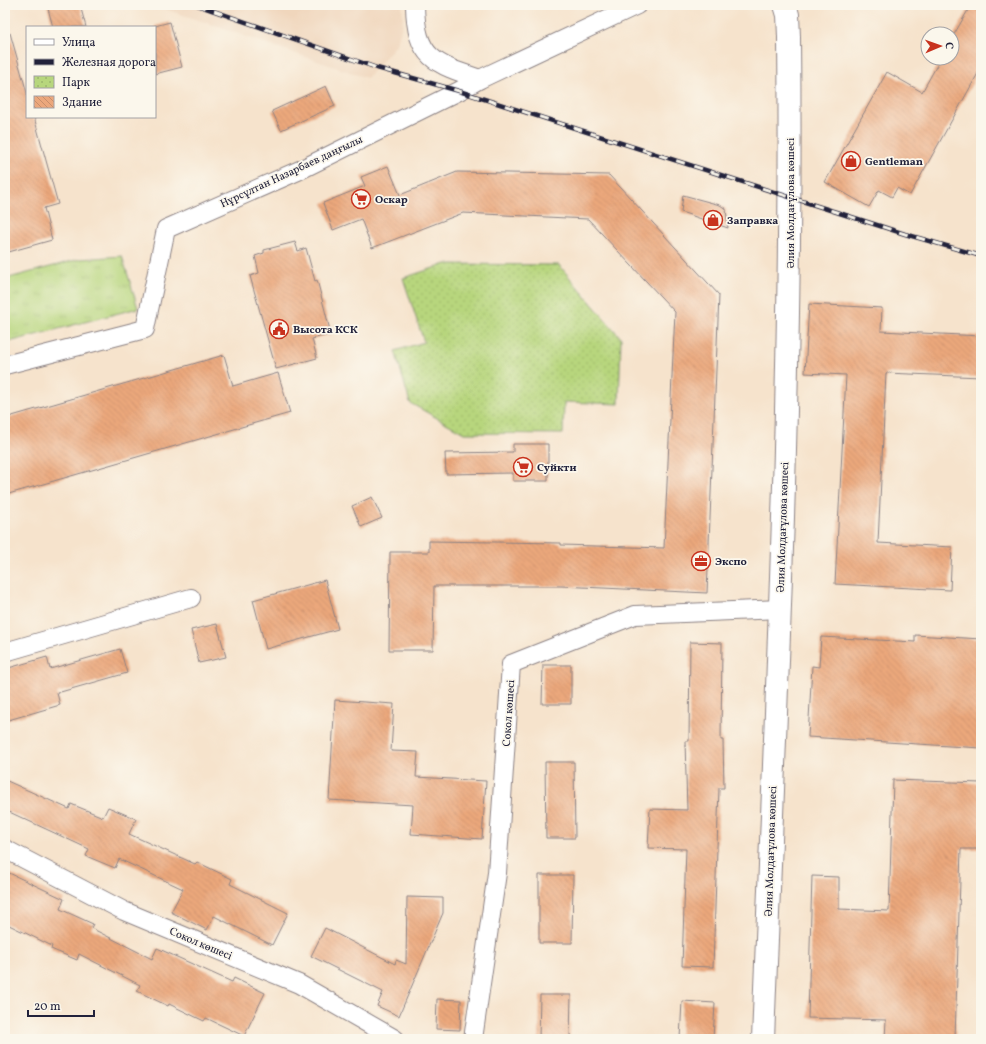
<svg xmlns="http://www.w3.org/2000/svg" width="986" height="1044" viewBox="0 0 986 1044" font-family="Vollkorn,serif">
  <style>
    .built { fill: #f0d6bc }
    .grass { fill: url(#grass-tufts); stroke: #6c7c5c }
    .park { fill: url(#park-dots); stroke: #6c7c5c }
    .building { fill: url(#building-back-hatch) }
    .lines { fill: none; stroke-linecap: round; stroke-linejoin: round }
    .street-casing { stroke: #8c8284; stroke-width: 20 }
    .secondary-casing { stroke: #8c8284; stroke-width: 24 }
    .street { stroke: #fff; stroke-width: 18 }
    .secondary { stroke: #fff; stroke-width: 22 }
    .rail-casing { stroke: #22223b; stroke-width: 4.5 }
    .rail { stroke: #fbf7ec; stroke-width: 3; stroke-dasharray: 9; stroke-linecap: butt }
    .labels { text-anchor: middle; stroke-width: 3.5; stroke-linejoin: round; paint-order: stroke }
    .poi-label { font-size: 11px; font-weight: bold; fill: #22223b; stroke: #fbf7ec; text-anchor: start }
    .street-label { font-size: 11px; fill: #22223b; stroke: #fbf7ec }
  </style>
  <defs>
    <pattern id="grass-tufts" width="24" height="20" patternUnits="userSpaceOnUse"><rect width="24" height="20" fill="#b7d67d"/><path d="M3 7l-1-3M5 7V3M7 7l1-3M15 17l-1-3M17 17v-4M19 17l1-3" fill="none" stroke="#9db76d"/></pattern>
    <pattern id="park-dots" width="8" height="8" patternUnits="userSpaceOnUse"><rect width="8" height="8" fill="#b7d67d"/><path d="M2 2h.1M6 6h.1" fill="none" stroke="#9db76d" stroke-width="1.8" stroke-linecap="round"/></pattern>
    <pattern id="building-back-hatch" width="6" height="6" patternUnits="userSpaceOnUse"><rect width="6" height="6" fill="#eba77c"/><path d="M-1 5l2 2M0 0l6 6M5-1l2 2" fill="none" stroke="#c98f6c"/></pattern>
  </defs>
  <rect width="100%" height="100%" fill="#fbf7ec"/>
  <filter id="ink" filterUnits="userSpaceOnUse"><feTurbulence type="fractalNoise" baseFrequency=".025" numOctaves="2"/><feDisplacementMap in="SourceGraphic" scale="8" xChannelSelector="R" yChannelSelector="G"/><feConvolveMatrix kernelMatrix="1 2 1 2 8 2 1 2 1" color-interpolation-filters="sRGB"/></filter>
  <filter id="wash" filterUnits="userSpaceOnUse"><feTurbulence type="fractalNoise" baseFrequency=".012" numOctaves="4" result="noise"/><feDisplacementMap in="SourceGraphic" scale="16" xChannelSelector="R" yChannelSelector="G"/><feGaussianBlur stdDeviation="0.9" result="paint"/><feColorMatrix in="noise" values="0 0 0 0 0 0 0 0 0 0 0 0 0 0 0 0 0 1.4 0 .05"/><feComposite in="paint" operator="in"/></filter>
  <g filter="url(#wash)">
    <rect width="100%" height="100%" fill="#f6e3cc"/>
    <polygon class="built" points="154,5 402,5 403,23 396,45 367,78"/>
    <polygon class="grass" points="122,256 138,308 5,343 5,279 80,259"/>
    <polygon class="park" points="446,264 559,265 621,338 619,404 564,402 563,434 464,433 410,403 395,351 424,342 403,278"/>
    <g id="blocks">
      <g class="building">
        <polygon points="47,5 80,5 86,27 53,27"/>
        <polygon points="971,5 981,5 981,68 910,195 897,188 892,197 879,190 869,207 825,182 887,72 922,92 941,58 952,58 952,38"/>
        <polygon points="170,22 182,67 155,74 155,26"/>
        <polygon points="10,33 27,93 27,117 34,117 58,204 44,208 52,240 5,253 5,34"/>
        <polygon points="326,86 335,106 281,130 272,111"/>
        <polygon points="388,166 400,195 457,172 609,175 719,295 707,593 561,586 434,586 433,650 389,650 390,552 429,552 429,541 561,543 561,545 664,548 675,312 588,219 463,213 372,248 361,219 333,230 323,203 365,186 361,177"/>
        <polygon points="683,195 720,205 726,209 728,228 681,212"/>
        <polygon points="295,242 298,251 306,248 315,281 317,280 331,334 312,339 317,358 276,369 250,276 259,273 255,256 264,253 264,250"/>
        <polygon points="809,304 882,308 881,331 981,336 981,377 886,373 878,543 952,547 950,590 835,584 846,375 805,373"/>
        <polygon points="224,355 233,386 278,373 290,413 5,495 5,418"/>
        <polygon points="513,444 548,444 548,481 513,481 513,473 446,474 445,453 513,452"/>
        <polygon points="372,497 382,518 361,527 352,506"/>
        <polygon points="325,580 338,629 266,649 253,600"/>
        <polygon points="217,624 226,657 199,663 191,630"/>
        <polygon points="915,635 981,639 981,748 808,737 812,666 819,667 821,637 915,642"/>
        <polygon points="690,642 722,643 721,740 723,740 724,788 719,788 713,967 682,966 686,849 648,848 650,809 687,810 685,741 689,741"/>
        <polygon points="120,649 127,673 57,693 60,705 5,721 5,669 47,657 50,669"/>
        <polygon points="543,665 571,665 571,704 542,704"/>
        <polygon points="335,700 394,704 391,751 418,752 416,777 486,781 482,839 411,834 413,805 329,800"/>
        <polygon points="545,762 574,762 575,838 546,838"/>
        <polygon points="5,780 69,809 71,804 103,817 108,807 136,819 129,834 195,864 197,862 232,879 230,884 288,913 272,945 214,916 207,930 171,912 183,889 119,859 115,868 86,856 89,849 5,810"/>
        <polygon points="893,780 981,783 981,849 961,849 955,1039 885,1039 886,1020 808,1018 812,876 839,877 839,909 889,911"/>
        <polygon points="5,871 64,899 60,909 93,924 91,928 152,959 157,948 232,982 234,978 265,993 244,1036 206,1018 204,1021 169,1004 168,1006 137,991 140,985 79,954 77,960 51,949 52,946 5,923"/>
        <polygon points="539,875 573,875 572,943 539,943"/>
        <polygon points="407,897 443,898 443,913 399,1016 377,1006 383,992 311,956 325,928 395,964 396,960 406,964"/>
        <polygon points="540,995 571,995 570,1039 539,1039"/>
        <polygon points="437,999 461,1000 460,1030 436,1029"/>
        <polygon points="682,1001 715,1003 713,1039 680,1039"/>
      </g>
    </g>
  </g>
  <g filter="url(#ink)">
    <use href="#blocks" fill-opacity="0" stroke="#8c8284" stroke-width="1"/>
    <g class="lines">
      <defs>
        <g id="street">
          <path d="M415,5C416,58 434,64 480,79"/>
          <polyline points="5,365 145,329 166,229 300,170 459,91 480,79 637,5"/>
          <polyline points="5,652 191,598"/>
          <polyline points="5,849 124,911 299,984 395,1039"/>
          <polyline points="473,1039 497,873 511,664 635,615 780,609"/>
        </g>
        <path id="secondary" d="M763,1039C776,705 793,371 789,37L788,15L785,5"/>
      </defs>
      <use href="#street" class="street-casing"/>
      <use href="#secondary" class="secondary-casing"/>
      <use href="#street" class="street"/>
      <use href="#secondary" class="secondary"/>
      <defs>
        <polyline id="rail" points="197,5 377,68 459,91 905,234 981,256"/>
      </defs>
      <use href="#rail" class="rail-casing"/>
      <use href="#rail" class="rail"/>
    </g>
  </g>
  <defs>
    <symbol id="shop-ring" viewBox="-11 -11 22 22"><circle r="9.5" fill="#fbf7ec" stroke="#c8321e" stroke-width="1.5"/><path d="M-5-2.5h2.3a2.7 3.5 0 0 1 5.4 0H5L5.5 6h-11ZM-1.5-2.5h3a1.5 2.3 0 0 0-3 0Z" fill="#c8321e"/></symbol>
    <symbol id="supermarket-ring" viewBox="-11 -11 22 22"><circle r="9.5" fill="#fbf7ec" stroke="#c8321e" stroke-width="1.5"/><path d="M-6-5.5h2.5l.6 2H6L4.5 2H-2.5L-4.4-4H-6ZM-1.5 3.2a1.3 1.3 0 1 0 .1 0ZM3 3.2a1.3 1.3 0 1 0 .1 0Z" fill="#c8321e"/></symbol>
    <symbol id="civic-ring" viewBox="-11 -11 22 22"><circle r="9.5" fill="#fbf7ec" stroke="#c8321e" stroke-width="1.5"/><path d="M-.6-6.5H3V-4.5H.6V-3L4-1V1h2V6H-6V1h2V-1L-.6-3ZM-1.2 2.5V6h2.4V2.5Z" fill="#c8321e"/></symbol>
    <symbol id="office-ring" viewBox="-11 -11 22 22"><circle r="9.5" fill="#fbf7ec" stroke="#c8321e" stroke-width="1.5"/><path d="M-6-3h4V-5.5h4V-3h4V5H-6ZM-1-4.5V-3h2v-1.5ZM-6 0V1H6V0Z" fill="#c8321e"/></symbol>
  </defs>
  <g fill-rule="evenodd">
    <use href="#shop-ring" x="840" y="150" width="22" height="22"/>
    <use href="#supermarket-ring" x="350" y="188" width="22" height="22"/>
    <use href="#shop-ring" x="702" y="209" width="22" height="22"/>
    <use href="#civic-ring" x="268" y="318" width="22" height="22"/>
    <use href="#supermarket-ring" x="512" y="456" width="22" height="22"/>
    <use href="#office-ring" x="690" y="550" width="22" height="22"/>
  </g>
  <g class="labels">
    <g class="poi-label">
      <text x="865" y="165">Gentleman</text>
      <text x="375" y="203">Оскар</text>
      <text x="727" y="224">Заправка</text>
      <text x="293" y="333">Высота КСК</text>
      <text x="537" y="471">Суйкти</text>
      <text x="715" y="565">Экспо</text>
    </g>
    <g class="street-label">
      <text transform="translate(291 171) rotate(-25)" y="4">Нұрсұлтан Назарбаев даңғылы</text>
      <text transform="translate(790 203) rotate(-90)" y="4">Әлия Молдағұлова көшесі</text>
      <text transform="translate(782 527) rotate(-88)" y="4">Әлия Молдағұлова көшесі</text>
      <text transform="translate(508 713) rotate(-86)" y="4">Сокол көшесі</text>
      <text transform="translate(770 851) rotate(-88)" y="4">Әлия Молдағұлова көшесі</text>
      <text transform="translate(201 943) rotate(23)" y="4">Сокол көшесі</text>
    </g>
  </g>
  <rect width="986" height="1044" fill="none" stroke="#fbf7ec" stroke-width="20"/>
  <rect x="26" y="26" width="130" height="92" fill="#fbf7ec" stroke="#a4a2a5"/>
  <rect x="34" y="39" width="20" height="6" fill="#ffffff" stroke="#a4a2a5"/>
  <text x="62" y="46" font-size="12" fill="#22223b">Улица</text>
  <rect x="34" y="59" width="20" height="6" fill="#22223b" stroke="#a4a2a5"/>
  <text x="62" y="66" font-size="12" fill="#22223b">Железная дорога</text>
  <rect x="34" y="76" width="20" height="12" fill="url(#park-dots)" stroke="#a4a2a5"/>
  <text x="62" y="86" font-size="12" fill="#22223b">Парк</text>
  <rect x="34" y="96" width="20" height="12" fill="url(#building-back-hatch)" stroke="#a4a2a5"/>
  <text x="62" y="106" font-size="12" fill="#22223b">Здание</text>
  <g transform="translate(940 46) rotate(88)"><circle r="19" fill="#fbf7ec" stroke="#a4a2a5"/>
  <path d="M0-3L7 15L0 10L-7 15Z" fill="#c8321e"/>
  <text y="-6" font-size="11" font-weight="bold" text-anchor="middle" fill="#22223b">С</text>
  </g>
  <path d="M28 1010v6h66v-6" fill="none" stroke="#22223b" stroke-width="2"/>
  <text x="34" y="1010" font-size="12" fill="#22223b" stroke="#fbf7ec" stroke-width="3" paint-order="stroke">20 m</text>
</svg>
